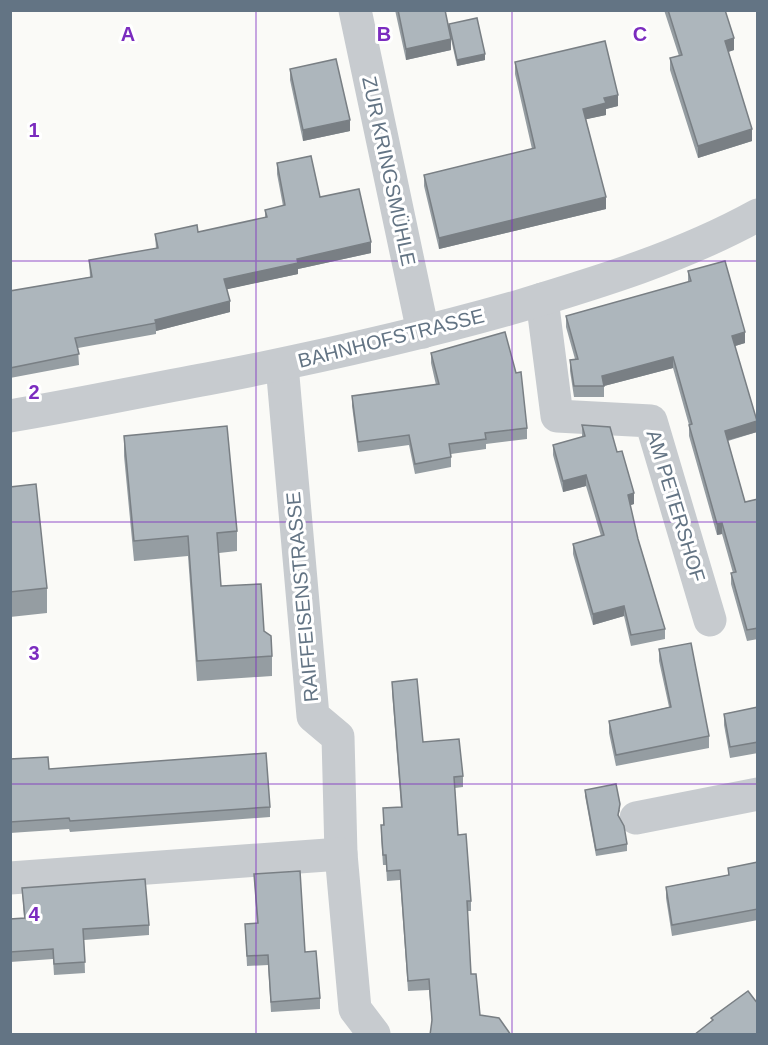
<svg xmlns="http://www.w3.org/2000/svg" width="768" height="1045" viewBox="0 0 768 1045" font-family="Arial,sans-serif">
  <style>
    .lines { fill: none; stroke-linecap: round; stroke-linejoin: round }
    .minor { stroke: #c7cbcf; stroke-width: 33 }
    .wall { fill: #959da2 }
    .shaded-wall { fill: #797f84 }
    .building { fill: #adb6bc; stroke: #797f84; stroke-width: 1.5 }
    .grid { fill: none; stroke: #7b2cbf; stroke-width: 1.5; stroke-opacity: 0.55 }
    .labels { text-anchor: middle; stroke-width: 6; stroke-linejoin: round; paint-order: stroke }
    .street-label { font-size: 20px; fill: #637484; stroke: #fff }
    .grid-label { font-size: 20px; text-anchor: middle; font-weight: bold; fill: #7b2cbf; stroke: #fff; stroke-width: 6; stroke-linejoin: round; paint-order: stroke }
  </style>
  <rect width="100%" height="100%" fill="#fafaf7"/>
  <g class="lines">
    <g class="minor">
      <polyline points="355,10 423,332"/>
      <polyline points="542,299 557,416 651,421 710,620"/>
      <polyline points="282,365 313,716 338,737 341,854 355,1009 374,1034"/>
      <path d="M10,416C76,405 141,391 207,379C311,359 414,336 516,307C599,282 682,257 758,215"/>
      <polyline points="636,818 758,794"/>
      <polyline points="10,878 341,854"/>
    </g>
  </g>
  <g class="wall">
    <polygon points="395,10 445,10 451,50 406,60"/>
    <polygon points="664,10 725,10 734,50 728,52 752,141 698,158 670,70 670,58 679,56"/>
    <polygon points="449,24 485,60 457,66 449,30"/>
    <polygon points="515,62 618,106 606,109 606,115 586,119 606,209 439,249 424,186 424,175 532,149 515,74"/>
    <polygon points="290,69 350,131 303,141 290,80"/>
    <polygon points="277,163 320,197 371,253 298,269 298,274 227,289 230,312 156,331 156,334 78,348 79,365 10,378 10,291 90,277 89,260 156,249 155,234 198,232 265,218 265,210 283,206 277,174"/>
    <polygon points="688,271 745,343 735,346 757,432 728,441 745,502 758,499 758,639 747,641 731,584 731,573 733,573 722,534 717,535 689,436 689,425 673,368 604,386 604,397 574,397 570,371 570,360 575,359 566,327 566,316 688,282"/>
    <polygon points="431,353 527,428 527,439 486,444 486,449 451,454 451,467 415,474 409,445 358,452 352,406 352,396 436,385 431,363"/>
    <polygon points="582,425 617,452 634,504 630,505 638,539 665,629 665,639 631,646 624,616 593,625 573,554 573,544 601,536 586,486 563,492 553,455 553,445 582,437"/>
    <polygon points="124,436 237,531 237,551 219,553 221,586 264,631 272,656 272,676 197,681 188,556 134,561 124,456"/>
    <polygon points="10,487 47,588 47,613 10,617"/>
    <polygon points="659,649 709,736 709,748 616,766 609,733 609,721 669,707 659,661"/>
    <polygon points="392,682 423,742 463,776 463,787 455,788 458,835 471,901 471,911 467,911 432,1024 429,990 408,991 400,880 387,881 386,865 383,865 381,835 381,825 383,825 383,808 401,807 392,692"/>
    <polygon points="758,707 758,753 730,758 724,725 724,714"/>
    <polygon points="10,759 49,769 270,807 270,817 70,832 69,829 10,833"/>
    <polygon points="585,790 620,810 618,816 627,844 627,851 596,856 585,796"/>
    <polygon points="758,862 758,920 672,936 666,898 666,887 728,875 728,868"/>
    <polygon points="254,874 305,952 320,998 320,1009 271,1012 268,965 247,966 245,924 257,924"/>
    <polygon points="22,888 149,925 149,935 84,940 85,973 54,975 53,959 10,962 10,919 24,918"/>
  </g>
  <g class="shaded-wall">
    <polygon points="734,38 734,50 725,53 725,41"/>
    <polygon points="451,39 451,50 406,60 406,49"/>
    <polygon points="485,54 485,60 457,66 457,60"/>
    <polygon points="618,95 618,106 606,109 606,115 583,120 583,109 604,98"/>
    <polygon points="350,120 350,131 303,141 303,130"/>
    <polygon points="752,129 752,141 698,158 698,146"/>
    <polygon points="606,197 606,209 439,249 439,238"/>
    <polygon points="371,242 371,253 298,269 298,274 224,290 224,279 297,259"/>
    <polygon points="230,301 230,312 156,331 155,320"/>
    <polygon points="745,332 745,343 732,347 732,336"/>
    <polygon points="673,357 673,368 604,386 602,376"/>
    <polygon points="757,421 757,432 725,441 725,431"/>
    <polygon points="586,475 586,486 563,492 563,481"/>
    <polygon points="634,493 634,504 628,506 628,495"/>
    <polygon points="722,523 722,534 717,535 717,524"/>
    <polygon points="624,606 624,616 593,625 593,614"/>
  </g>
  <g class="building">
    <polygon points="398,10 445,10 451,39 406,49"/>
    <polygon points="668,10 725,10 734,38 725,41 752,129 698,146 670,58 682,55"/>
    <polygon points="477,18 485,54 457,60 449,24"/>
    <polygon points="605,41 618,95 604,98 606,103 583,109 606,197 439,238 424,175 535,148 515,62"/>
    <polygon points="336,59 350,120 303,130 290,69"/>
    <polygon points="311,156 320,197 359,189 371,242 297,259 298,263 224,279 230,301 155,320 156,323 75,338 79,354 10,368 10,291 92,277 89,260 158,248 155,234 197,225 198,232 267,217 265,210 285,205 277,163"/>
    <polygon points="725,261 745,332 732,336 757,421 725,431 745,502 758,499 758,628 747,630 731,573 736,572 722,523 717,524 689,425 692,424 673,357 602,376 604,386 574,386 570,360 578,359 566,316 691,281 688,271"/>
    <polygon points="505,332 516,373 521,372 527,428 485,433 486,439 449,444 451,457 415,464 409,435 358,442 352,396 439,384 431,353"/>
    <polygon points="582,425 610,427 617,452 622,451 634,493 628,495 638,539 665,629 631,635 624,606 593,614 573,544 604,535 586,475 563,481 553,445 585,436"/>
    <polygon points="227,426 237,531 217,533 221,586 261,584 264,631 271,636 272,656 197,661 188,536 134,541 124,436"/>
    <polygon points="36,484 47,588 10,592 10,487"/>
    <polygon points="691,643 709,736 616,755 609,721 671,707 659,649"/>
    <polygon points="417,679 423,742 459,739 463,776 454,777 458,835 466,834 471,901 467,901 471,974 476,974 480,1015 499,1018 511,1035 430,1035 432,1020 429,979 408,981 400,870 387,871 386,855 383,855 381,825 384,825 383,808 402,807 392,682"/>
    <polygon points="758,707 758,742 730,747 724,714"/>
    <polygon points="266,753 270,807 70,821 69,818 10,822 10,759 48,757 49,769"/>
    <polygon points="616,784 620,804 618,815 624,826 627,844 596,850 585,790"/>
    <polygon points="758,862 758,909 672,925 666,887 729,875 728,868"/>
    <polygon points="300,871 305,952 316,951 320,998 271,1002 268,955 247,956 245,924 258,923 254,874"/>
    <polygon points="145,879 149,925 83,929 85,962 54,964 53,949 10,952 10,919 25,918 22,888"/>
    <polygon points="748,991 758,1004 758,1035 694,1035 713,1020 711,1018"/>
  </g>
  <path class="grid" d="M256,10V1034M512,10V1034M10,261H758M10,522H758M10,784H758"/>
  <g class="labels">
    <g class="street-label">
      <text transform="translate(389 171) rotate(78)" y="7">ZUR KRINGSMÜHLE</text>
      <text transform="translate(391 338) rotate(-14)" y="7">BAHNHOFSTRASSE</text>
      <text transform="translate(676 506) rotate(73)" y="7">AM PETERSHOF</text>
      <text transform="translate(302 597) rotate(-95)" y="7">RAIFFEISENSTRASSE</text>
    </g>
  </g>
  <g class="grid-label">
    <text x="128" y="41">A</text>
    <text x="384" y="41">B</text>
    <text x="640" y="41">C</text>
    <text x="34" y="137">1</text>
    <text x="34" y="399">2</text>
    <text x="34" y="660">3</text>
    <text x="34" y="921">4</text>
  </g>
  <rect width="768" height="1045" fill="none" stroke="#637484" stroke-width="24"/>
</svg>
